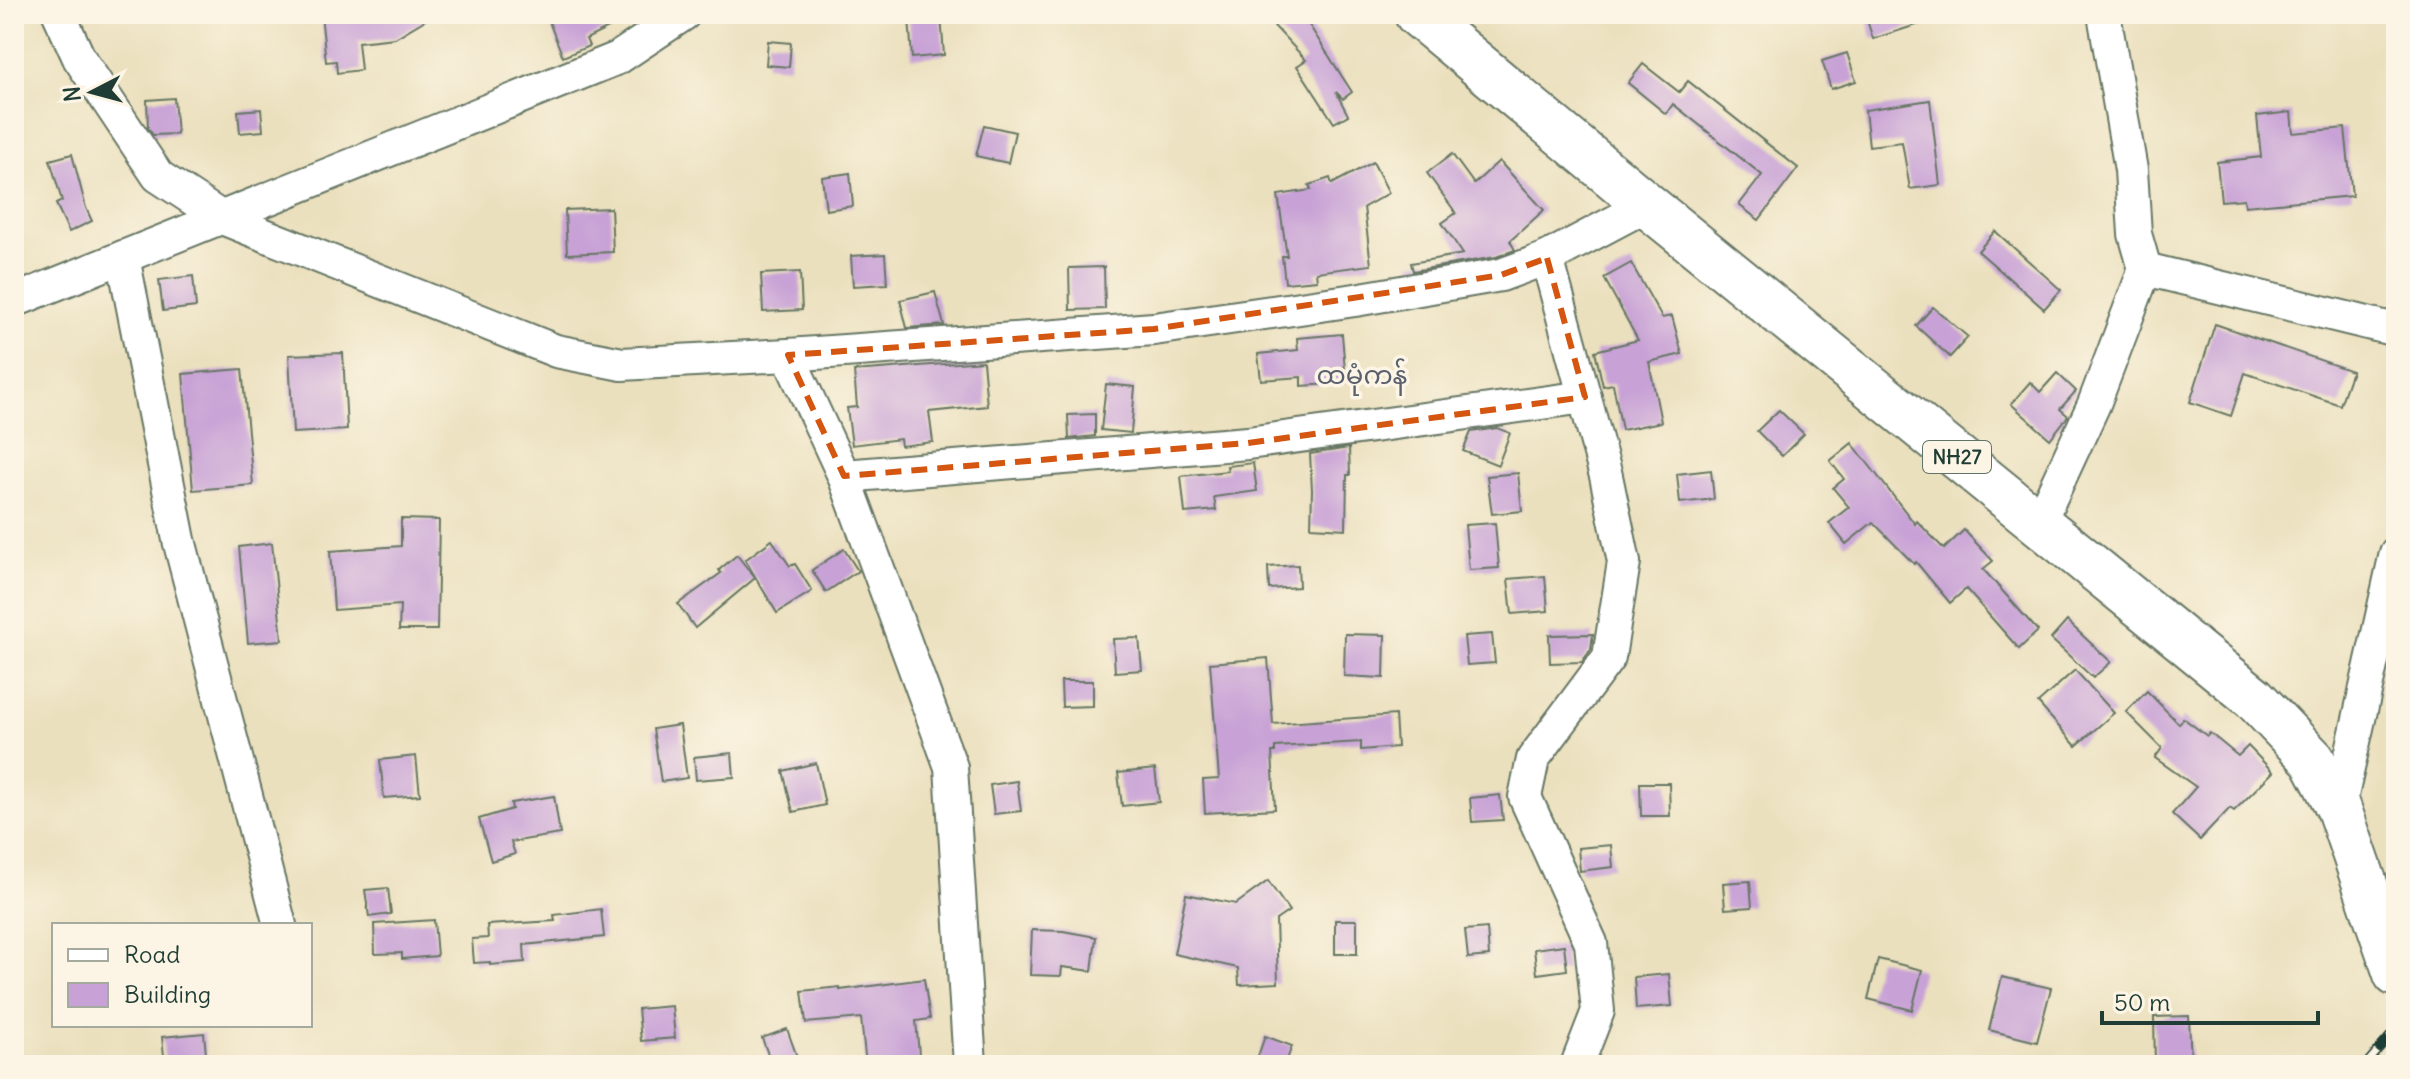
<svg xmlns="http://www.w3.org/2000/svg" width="2410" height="1079" viewBox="0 0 2410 1079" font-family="Delius,'Noto Sans Myanmar',sans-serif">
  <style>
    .building { fill: #c8a2d6 }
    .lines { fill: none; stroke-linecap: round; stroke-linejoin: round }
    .minor-casing { stroke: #667664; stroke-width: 36 }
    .highway-casing { stroke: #667664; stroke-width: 48 }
    .minor { stroke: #fff; stroke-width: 32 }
    .highway { stroke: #fff; stroke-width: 44 }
    .rail-casing { stroke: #1f3d34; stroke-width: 9 }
    .rail { stroke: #fcf5e5; stroke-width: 6; stroke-dasharray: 18; stroke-linecap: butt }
    .marked { fill: none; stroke: #d45610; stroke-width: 6; stroke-dasharray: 16 10; stroke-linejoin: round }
    .labels { text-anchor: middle; stroke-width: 7; stroke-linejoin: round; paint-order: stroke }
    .shield { fill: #fcf5e5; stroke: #617469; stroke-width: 2 }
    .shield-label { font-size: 20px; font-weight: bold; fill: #1f3d34 }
    .quarter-label { font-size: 26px; fill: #5a606d; stroke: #fcf5e5 }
  </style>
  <rect width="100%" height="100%" fill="#fcf5e5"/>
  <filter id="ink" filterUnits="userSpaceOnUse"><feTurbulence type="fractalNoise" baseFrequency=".0125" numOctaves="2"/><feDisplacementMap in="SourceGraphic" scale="16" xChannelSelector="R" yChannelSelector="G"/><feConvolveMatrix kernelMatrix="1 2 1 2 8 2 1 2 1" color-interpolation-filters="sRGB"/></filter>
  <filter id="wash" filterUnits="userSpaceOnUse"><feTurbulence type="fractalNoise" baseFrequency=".006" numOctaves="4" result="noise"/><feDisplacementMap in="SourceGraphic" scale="32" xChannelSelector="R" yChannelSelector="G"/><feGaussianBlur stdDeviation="1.8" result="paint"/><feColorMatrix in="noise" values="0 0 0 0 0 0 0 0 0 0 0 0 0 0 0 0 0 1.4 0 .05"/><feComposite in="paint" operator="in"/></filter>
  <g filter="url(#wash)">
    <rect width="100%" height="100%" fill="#ebe0be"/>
    <g id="blocks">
      <g class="building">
        <polygon points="321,14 435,14 395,38 358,42 361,70 337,73 336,61 326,62"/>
        <polygon points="546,14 637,14 586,39 589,46 563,57"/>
        <polygon points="1263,14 1302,14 1352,92 1343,99 1336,92 1348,115 1334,123 1297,66 1306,60"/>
        <polygon points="1865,14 1934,14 1935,19 1873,39"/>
        <polygon points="941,16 944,55 912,58 909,18"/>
        <polygon points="768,41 791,43 789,67 766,65"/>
        <polygon points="1847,53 1856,81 1831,89 1822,61"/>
        <polygon points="1643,64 1679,92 1688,81 1798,168 1759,220 1739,205 1762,175 1673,104 1666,114 1628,83"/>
        <polygon points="174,98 177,134 153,135 148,128 147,100"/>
        <polygon points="1930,100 1940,185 1910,189 1902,142 1869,146 1865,110"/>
        <polygon points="261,109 263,131 240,133 238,111"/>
        <polygon points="2291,112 2293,133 2345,128 2352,196 2245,206 2244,199 2221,201 2217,162 2261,157 2257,116"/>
        <polygon points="984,125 1015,132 1008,163 976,156"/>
        <polygon points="72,154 86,208 92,221 69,232 56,204 62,201 50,160"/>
        <polygon points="1452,154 1474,184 1499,161 1544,210 1510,241 1515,250 1496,257 1413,271 1411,263 1463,254 1442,223 1456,213 1427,173"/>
        <polygon points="1373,162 1389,193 1364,207 1371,265 1316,272 1317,280 1285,283 1282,256 1287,256 1278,195 1311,190 1309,185 1330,178 1332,184"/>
        <polygon points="850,173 853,206 826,210 822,177"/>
        <polygon points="611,208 613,252 567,254 565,210"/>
        <polygon points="1995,231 2061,290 2044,309 1978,251"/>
        <polygon points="885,254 887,284 853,286 851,256"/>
        <polygon points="1631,263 1662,318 1672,316 1682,354 1649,362 1661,422 1622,430 1613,384 1603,386 1595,351 1638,340 1604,278"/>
        <polygon points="1104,267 1105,309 1070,310 1069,268"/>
        <polygon points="800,272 802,310 763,312 761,274"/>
        <polygon points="193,276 196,307 163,311 159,280"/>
        <polygon points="935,292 944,325 907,328 900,300"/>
        <polygon points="1933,307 1968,337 1950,357 1916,326"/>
        <polygon points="2215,324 2352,371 2340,405 2245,373 2231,416 2190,402"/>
        <polygon points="1342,334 1346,383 1301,386 1301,377 1261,380 1258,354 1298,350 1297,338"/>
        <polygon points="343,353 347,430 293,433 289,355"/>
        <polygon points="983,361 987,406 929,412 933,442 901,446 900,439 852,445 847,408 857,407 854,371"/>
        <polygon points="242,369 253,485 193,490 183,374"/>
        <polygon points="2057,373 2076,391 2060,409 2068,416 2050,439 2011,404 2030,382 2040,392"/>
        <polygon points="1106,384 1135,387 1131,433 1101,430"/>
        <polygon points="1779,410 1804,434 1782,456 1757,431"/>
        <polygon points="1095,414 1095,436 1069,439 1068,415"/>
        <polygon points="1497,428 1510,433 1498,465 1463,451 1471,432"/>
        <polygon points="1852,443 1915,524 1917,521 1944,549 1964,530 1993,561 1983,569 2038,631 2019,649 1966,589 1950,603 1916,562 1914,564 1873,522 1846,544 1829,523 1849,507 1833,488 1844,479 1830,461"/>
        <polygon points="1349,448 1350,475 1347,475 1346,529 1311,527 1312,490 1310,454"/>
        <polygon points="1253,463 1257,491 1214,497 1216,510 1185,513 1181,476 1228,471 1227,466"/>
        <polygon points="1711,470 1714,499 1680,503 1677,474"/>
        <polygon points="1518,473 1522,511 1492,514 1487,476"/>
        <polygon points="401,519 439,520 437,630 399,630 400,605 334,610 330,551 401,546"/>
        <polygon points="1495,523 1499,568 1469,570 1465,525"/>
        <polygon points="772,540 790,566 795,564 812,591 777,613 745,560"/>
        <polygon points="272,543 282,640 248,643 239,547"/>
        <polygon points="844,549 858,571 826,592 812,570"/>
        <polygon points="737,555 755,578 695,628 678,604 721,573 719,570"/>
        <polygon points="1298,565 1299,587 1269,589 1268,567"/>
        <polygon points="1545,576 1548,611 1512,614 1508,579"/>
        <polygon points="2067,621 2111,662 2093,678 2051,639"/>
        <polygon points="1345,634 1385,635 1384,678 1344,676"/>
        <polygon points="1492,634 1495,663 1467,665 1464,636"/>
        <polygon points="1593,634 1591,649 1582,662 1550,663 1549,635"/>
        <polygon points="1139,638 1142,670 1115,672 1113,639"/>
        <polygon points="1268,658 1273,724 1395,715 1397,747 1361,750 1361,742 1275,747 1275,752 1272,752 1275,809 1205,813 1203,780 1219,779 1210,663"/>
        <polygon points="2075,670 2114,713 2076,746 2038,703"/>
        <polygon points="1061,681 1093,681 1093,706 1062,707"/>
        <polygon points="2147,691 2179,724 2183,718 2207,736 2210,733 2238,756 2248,746 2273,772 2234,811 2230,808 2200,840 2172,814 2196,787 2155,758 2162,748 2126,712"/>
        <polygon points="680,725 687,778 661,782 653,729"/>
        <polygon points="732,753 734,777 696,780 694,757"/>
        <polygon points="416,756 420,795 384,798 380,760"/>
        <polygon points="816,763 825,805 793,812 783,771"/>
        <polygon points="1155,769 1159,802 1122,806 1118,773"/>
        <polygon points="1017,781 1021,811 994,814 990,785"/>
        <polygon points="1640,783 1669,783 1670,816 1641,816"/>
        <polygon points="1500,795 1503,820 1472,822 1470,798"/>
        <polygon points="554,796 560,834 511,842 515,854 491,861 479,819 512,809 511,803"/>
        <polygon points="1611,845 1613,867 1580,871 1578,848"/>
        <polygon points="1268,881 1289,911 1276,920 1278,983 1239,985 1238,968 1174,954 1186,894 1236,904"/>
        <polygon points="1750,881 1752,907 1725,909 1723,883"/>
        <polygon points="388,888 391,914 369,917 365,890"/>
        <polygon points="601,909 604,937 524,945 525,962 490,965 490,962 474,963 472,939 488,938 487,925 555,921 554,915"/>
        <polygon points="434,920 437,956 402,959 402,953 375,954 374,924"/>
        <rect x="1335" y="920" width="22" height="34"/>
        <polygon points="1487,928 1489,956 1468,958 1465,930"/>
        <polygon points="1032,930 1063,931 1096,937 1092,971 1062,967 1061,976 1030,975"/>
        <polygon points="1564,945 1567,970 1537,974 1534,949"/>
        <polygon points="1878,959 1922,970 1912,1010 1868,999"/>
        <polygon points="1669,974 1672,1006 1636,1009 1634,977"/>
        <polygon points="2002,977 2051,988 2037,1042 1989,1030"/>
        <polygon points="924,979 930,1019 916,1021 920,1065 866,1065 861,1018 806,1023 802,991 840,987 840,990"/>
        <polygon points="672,1006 675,1038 641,1041 638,1009"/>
        <polygon points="2189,1016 2191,1065 2155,1065 2154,1017"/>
        <polygon points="787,1029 800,1065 772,1065 762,1038"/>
        <polygon points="204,1033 207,1065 165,1065 162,1037"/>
        <polygon points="1265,1036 1292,1046 1285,1065 1255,1065"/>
      </g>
    </g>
  </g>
  <g filter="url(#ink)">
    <use href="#blocks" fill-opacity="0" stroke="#667664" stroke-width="2"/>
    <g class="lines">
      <defs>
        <g id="minor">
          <polyline points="59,14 79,58 158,176 222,218 556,351 622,364 788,355 1154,329 1355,300 1501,275 1547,258 1647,205"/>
          <polyline points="123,257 179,540 280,925"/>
          <polyline points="1547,258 1606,476 1624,562 1609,657 1533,759 1525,797 1591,943 1598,1011 1577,1065"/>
          <polyline points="2145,269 2396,330"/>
          <polyline points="14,301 618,58 684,14"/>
          <polyline points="788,355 844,476 951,767 970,1065"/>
          <polyline points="844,476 1248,443 1585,397"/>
          <polyline points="2039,523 2094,404 2145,269 2135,234 2131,170 2104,14"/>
          <polyline points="2339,809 2396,553"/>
        </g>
        <polyline id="highway" points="1417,14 1647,205 2254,698 2313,760 2339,809 2396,974"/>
      </defs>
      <use href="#minor" class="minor-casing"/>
      <use href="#highway" class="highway-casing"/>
      <use href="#minor" class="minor"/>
      <use href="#highway" class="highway"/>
      <defs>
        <polyline id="rail" points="2365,1065 2396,1029"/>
      </defs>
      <use href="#rail" class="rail-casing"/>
      <use href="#rail" class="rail"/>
    </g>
  </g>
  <path class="marked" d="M1547,258L1585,397L1248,443L844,476L788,355L1154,329L1501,275Z"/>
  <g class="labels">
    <rect class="shield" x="1923" y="441" width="68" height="32" rx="6"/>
    <g class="shield-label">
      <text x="1957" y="464">NH27</text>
    </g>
    <g class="quarter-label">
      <text x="1362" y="384">ထမုံကန်</text>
    </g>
  </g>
  <rect width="2410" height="1079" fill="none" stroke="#fcf5e5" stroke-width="48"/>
  <rect x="52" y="923" width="260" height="104" fill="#fcf5e5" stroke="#a4ab9e" stroke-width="2"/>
  <rect x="68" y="949" width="40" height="12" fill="#ffffff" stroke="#a4ab9e" stroke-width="2"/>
  <text x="124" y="963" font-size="24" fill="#1f3d34">Road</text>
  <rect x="68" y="983" width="40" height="24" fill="#c8a2d6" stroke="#a4ab9e" stroke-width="2"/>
  <text x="124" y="1003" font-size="24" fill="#1f3d34">Building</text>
  <g transform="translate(92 92) rotate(264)" stroke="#fcf5e5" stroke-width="6" paint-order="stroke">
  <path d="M0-6L14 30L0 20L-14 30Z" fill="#1f3d34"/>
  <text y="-12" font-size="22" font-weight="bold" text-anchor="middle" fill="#1f3d34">N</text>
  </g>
  <path d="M2102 1011v12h216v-12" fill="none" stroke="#1f3d34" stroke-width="4"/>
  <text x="2114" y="1011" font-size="24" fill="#1f3d34" stroke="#fcf5e5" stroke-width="6" paint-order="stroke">50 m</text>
</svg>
